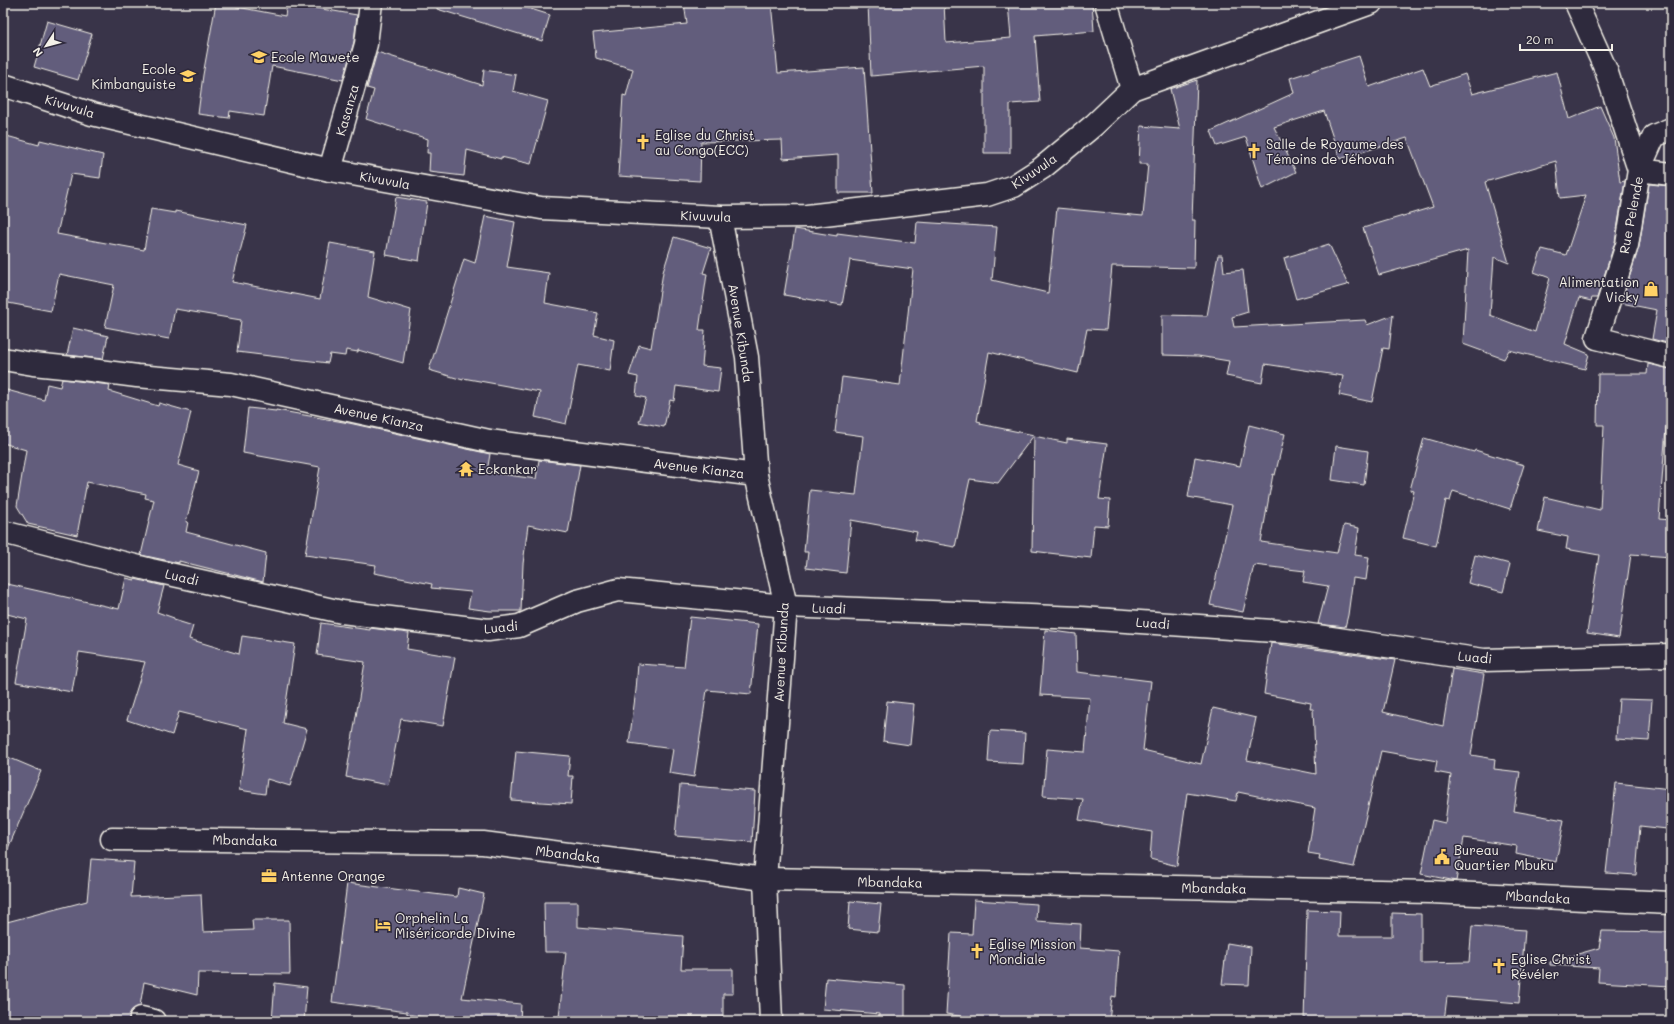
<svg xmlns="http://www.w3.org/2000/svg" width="1674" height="1024" viewBox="0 0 1674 1024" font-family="Mali,sans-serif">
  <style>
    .building { fill: #625d7b; stroke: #f4f1e8; fill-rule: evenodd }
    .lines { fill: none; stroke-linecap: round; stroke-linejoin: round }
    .street-casing { stroke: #f4f1e8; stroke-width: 25 }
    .street { stroke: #2f2a3d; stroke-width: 22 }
    .labels { text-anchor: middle; stroke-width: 3; stroke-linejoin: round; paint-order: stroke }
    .poi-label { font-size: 13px; fill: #f4f1e8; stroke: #2f2a3d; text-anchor: start }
    .street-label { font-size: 13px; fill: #f4f1e8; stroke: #2f2a3d }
  </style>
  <rect width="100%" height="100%" fill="#393449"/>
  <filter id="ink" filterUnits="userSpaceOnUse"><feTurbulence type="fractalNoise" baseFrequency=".025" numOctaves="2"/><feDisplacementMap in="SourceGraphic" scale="8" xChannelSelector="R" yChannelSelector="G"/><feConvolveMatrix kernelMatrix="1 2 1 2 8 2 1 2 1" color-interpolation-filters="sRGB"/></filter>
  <g filter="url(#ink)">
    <g class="building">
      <polygon points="216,3 285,16 287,3 357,15 354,42 343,80 272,66 264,116 230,111 229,118 198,114 203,75"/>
      <polygon points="437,3 512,3 550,15 542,41 437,9"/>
      <polygon points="684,3 771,3 778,73 864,67 873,193 838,193 838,155 783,159 782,140 701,142 700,181 618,176 623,95 626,96 633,69 596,58 593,33 687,24"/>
      <polygon points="868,3 944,3 946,43 1011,38 1008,3 1092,3 1094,31 1035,36 1040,102 1010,104 1010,153 984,153 984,66 871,76"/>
      <polygon points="47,21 92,34 78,80 34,67"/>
      <polygon points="377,52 482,85 484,70 516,75 513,91 548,101 531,164 501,157 501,159 467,150 464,176 429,172 430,153 427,153 428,139 366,119 374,90 367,88"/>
      <path d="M1359,56L1369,87L1423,68L1430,86L1465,74L1472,94L1557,72L1569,119L1600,106L1614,138L1620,182L1625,181L1615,242L1597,298H1592L1591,301L1579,298L1565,344L1589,354L1585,369L1509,350L1504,359L1463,344L1468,250L1379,275L1363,228L1433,207L1407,138L1340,159L1324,111L1274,127L1296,172L1262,189L1246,137L1217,146L1211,131L1294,93L1290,78ZM1556,161L1560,198L1586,195L1566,255L1542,249L1534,272L1550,278L1535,332L1490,315L1494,257L1509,263L1485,182Z"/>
      <polygon points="1197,80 1192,220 1195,220 1194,268 1112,266 1106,330 1087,329 1078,373 989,352 977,421 981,422 980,424 1034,435 998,483 970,479 955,547 915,540 917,532 851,520 846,573 806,568 808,552 804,552 810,490 856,495 863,436 835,432 842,377 900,385 913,269 850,260 842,305 784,295 795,229 837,236 837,233 915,243 917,222 997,227 992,280 1048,293 1057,208 1143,216 1148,164 1139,164 1141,126 1180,129 1170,89"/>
      <polygon points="3,135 39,145 40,140 103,155 100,178 71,174 57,234 144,250 151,209 175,213 175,211 247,225 232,282 320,299 330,243 375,251 368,297 411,310 403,363 358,350 358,352 346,350 345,356 330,354 328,363 237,352 241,320 175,309 169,339 105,327 114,285 59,274 51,311 3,302"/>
      <polygon points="1649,184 1669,186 1671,203 1671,344 1652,339 1657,310 1621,303 1639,247"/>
      <polygon points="396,197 427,202 419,261 386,255"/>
      <polygon points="485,216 515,222 507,267 549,273 545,303 598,313 594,335 614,340 610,371 578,365 566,424 535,417 540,392 463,378 463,380 429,370 464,259 475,263"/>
      <polygon points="674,237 711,248 703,273 707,274 699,330 705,330 702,366 721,368 718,392 676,386 674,401 670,400 664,427 639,422 646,398 636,396 638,377 629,375 639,345 651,348 663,272"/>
      <polygon points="1329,244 1347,283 1350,284 1296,299 1284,258"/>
      <polygon points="1218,255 1222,255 1224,272 1243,270 1248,312 1232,317 1234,327 1365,320 1367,325 1393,315 1389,349 1383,348 1372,402 1339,395 1343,376 1265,364 1262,383 1226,376 1229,361 1198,356 1162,355 1162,315 1207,316"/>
      <polygon points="73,328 108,336 103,359 67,355"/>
      <polygon points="1648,364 1671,369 1671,416 1667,416 1659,519 1671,520 1671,557 1631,554 1619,638 1587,633 1599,555 1566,549 1568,537 1538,531 1545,497 1600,510 1604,425 1597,425 1598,374 1647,374"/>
      <polygon points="62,379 110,385 109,391 158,406 159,403 191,412 178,465 199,471 186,522 188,522 186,532 266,553 263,582 179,561 179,563 141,555 154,500 145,498 146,494 87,482 77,535 28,524 17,506 26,450 3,443 3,389 44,400 47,384 60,387"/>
      <polygon points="248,408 276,411 276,410 349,423 490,454 487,472 536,479 539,460 580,465 568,533 528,525 523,564 521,611 490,611 468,608 471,592 431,588 432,584 374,573 376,565 305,555 320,467 243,453"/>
      <polygon points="1249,425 1285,434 1275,475 1273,474 1261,542 1337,553 1344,525 1359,528 1355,555 1369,557 1366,580 1353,578 1348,615 1345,627 1318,624 1328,586 1303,582 1305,571 1254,565 1243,612 1210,605 1232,505 1188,497 1195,457 1240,466"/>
      <polygon points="1034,436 1067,443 1067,439 1107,444 1099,499 1110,500 1108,526 1094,525 1091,558 1032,551"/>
      <polygon points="1424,438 1474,452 1475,450 1524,465 1510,509 1453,491 1450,501 1446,500 1436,546 1403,538 1414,491 1410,490"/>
      <polygon points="1336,446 1368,451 1364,485 1332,480"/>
      <polygon points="1475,555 1510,564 1503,592 1468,583"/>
      <polygon points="126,578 135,580 135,579 164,586 157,612 174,618 174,620 193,626 189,639 239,654 242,636 295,644 283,723 307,729 290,786 267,779 265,794 239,790 248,729 179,712 172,735 127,720 145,662 79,652 72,692 16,682 27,619 3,613 3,583 119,609"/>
      <polygon points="690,617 758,624 751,694 707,690 694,777 669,773 673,749 629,743 636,690 638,664 684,667"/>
      <polygon points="321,623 370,630 370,628 409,633 407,649 455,657 443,726 401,719 388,785 346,777 365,662 317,655"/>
      <polygon points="1045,630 1076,634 1077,672 1151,681 1143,750 1201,764 1213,708 1256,718 1247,760 1316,774 1313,709 1310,709 1311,703 1264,694 1271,643 1395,660 1383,712 1443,726 1452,669 1484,674 1471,755 1495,759 1494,769 1520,772 1514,811 1564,820 1556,862 1516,854 1517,846 1464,838 1456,881 1421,874 1432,820 1445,823 1451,775 1435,772 1437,761 1381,751 1354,867 1319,860 1320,855 1308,853 1315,808 1238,792 1236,801 1187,793 1177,866 1150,859 1152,832 1079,820 1083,799 1043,796 1047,749 1085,752 1090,698 1040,695"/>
      <polygon points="1619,699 1652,700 1649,741 1616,739"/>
      <polygon points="887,701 914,704 910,745 883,741"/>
      <polygon points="990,731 1025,733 1023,764 988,762"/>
      <polygon points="516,751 570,756 568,776 573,776 571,804 511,800"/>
      <polygon points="3,755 41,771 3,860"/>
      <polygon points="1616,783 1671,789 1667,829 1640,826 1636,875 1606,873"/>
      <polygon points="680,785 755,791 752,842 675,836"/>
      <polygon points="91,859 134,862 131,897 201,894 203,932 253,930 252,920 289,920 290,974 198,973 197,995 144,982 140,1006 132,1010 129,1015 129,1021 3,1021 3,923 87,901"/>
      <polygon points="347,883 457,897 458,888 484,894 462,998 521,1004 520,1021 445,1021 407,1014 407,1012 332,1002"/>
      <polygon points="974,900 1037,904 1036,921 1081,924 1080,948 1119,951 1116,997 1112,996 1109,1021 990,1021 946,1014 951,933 972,934"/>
      <polygon points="850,901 881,904 878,932 848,929"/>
      <polygon points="544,902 578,902 578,927 683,936 681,969 733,969 733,994 723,994 723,1017 655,1016 655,1021 593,1021 559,1017 566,952 545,952"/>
      <polygon points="1307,910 1340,911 1339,936 1392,936 1392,913 1421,914 1421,963 1469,962 1472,926 1525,930 1519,1003 1447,997 1444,1021 1304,1021"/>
      <polygon points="1602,931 1671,932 1671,986 1598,982 1599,968 1550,965 1550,962 1599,948"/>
      <polygon points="1227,943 1251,947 1249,985 1222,984"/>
      <polygon points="826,978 905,985 905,1021 879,1021 879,1014 823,1009"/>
      <polygon points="275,983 307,987 304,1021 272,1021"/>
    </g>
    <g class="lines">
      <defs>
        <g id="street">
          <polyline points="1106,3 1132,89"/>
          <polyline points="1576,3 1606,70 1639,170 1627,245 1597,338 1671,357"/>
          <polyline points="3,85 92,114 330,170 541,208 720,217 807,216 987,195 1014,186 1042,168 1094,125 1132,89 1371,3"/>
          <polyline points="1671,129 1654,136 1639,170 1671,174"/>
          <polyline points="330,170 366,44 371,3"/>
          <polyline points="720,217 747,357 756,475 786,606 765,879 771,1021"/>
          <polyline points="3,359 33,364 83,369 137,376 231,384 489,441 756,475"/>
          <polyline points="3,532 151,570 342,612 488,630 519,626 577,601 618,590 786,606 1081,618 1289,632 1484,660 1671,655"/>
          <polyline points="112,839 483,843 765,879 1431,892 1671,903"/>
          <polyline points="141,1018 154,1021"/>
        </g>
      </defs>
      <use href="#street" class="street-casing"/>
      <use href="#street" class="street"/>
    </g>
  </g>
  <defs>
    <symbol id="school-bare" viewBox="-9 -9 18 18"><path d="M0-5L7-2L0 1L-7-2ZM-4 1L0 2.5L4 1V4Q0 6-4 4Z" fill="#ffd166" stroke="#2f2a3d" stroke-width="2.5" paint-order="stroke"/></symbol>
    <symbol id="church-bare" viewBox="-9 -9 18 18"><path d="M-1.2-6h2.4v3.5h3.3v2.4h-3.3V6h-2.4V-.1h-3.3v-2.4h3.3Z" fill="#ffd166" stroke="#2f2a3d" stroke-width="2.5" paint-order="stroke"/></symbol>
    <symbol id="shop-bare" viewBox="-9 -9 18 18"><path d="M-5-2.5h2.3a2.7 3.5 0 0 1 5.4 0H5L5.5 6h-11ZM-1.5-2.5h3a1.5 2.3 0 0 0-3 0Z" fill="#ffd166" stroke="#2f2a3d" stroke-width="2.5" paint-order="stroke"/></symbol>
    <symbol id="temple-bare" viewBox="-9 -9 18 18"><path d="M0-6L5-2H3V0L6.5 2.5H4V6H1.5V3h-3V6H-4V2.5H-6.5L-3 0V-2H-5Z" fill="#ffd166" stroke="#2f2a3d" stroke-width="2.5" paint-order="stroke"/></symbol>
    <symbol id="civic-bare" viewBox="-9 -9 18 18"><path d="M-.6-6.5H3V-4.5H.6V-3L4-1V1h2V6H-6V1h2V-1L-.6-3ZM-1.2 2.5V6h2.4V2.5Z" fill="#ffd166" stroke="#2f2a3d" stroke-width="2.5" paint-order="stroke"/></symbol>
    <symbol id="office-bare" viewBox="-9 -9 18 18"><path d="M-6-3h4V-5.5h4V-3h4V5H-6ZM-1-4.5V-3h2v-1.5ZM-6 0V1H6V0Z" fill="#ffd166" stroke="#2f2a3d" stroke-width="2.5" paint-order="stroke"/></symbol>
    <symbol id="hotel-bare" viewBox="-9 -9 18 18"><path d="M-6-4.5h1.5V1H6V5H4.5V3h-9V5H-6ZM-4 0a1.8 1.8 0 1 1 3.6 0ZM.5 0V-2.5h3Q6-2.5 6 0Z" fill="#ffd166" stroke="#2f2a3d" stroke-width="2.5" paint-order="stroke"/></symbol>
  </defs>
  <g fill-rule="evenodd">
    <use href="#school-bare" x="248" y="46" width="22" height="22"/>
    <use href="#school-bare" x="177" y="65" width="22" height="22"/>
    <use href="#church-bare" x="632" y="131" width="22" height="22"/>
    <use href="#church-bare" x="1243" y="140" width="22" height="22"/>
    <use href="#shop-bare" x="1640" y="278" width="22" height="22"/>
    <use href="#temple-bare" x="455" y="458" width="22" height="22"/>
    <use href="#civic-bare" x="1431" y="846" width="22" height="22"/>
    <use href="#office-bare" x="258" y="865" width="22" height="22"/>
    <use href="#hotel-bare" x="372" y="914" width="22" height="22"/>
    <use href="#church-bare" x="966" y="940" width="22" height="22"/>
    <use href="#church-bare" x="1488" y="955" width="22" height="22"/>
  </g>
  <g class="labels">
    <g class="poi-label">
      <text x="271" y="62">Ecole Mawete</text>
      <text x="176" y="74" text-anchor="end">Ecole<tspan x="176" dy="15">Kimbanguiste</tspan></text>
      <text x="655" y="140">Eglise du Christ<tspan x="655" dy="15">au Congo(ECC)</tspan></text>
      <text x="1266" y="149">Salle de Royaume des<tspan x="1266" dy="15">Témoins de Jéhovah</tspan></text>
      <text x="1639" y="287" text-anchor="end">Alimentation<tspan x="1639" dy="15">Vicky</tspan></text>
      <text x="478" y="474">Eckankar</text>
      <text x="1454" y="855">Bureau<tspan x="1454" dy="15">Quartier Mbuku</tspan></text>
      <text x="281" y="881">Antenne Orange</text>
      <text x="395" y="923">Orphelin La<tspan x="395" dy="15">Miséricorde Divine</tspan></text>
      <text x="989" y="949">Eglise Mission<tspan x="989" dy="15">Mondiale</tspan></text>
      <text x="1511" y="964">Eglise Christ<tspan x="1511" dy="15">Révéler</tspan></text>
    </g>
    <g class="street-label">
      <text transform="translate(70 106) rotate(17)" y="5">Kivuvula</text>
      <text transform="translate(347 110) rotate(-74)" y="5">Kasanza</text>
      <text transform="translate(1034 171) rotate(-34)" y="5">Kivuvula</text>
      <text transform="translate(385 180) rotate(10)" y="5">Kivuvula</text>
      <text transform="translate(1631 215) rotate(-79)" y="5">Rue Pelende</text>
      <text transform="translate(706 216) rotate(2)" y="5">Kivuvula</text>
      <text transform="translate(741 333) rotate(81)" y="5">Avenue Kibunda</text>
      <text transform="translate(379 417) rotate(12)" y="5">Avenue Kianza</text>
      <text transform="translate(699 468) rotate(7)" y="5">Avenue Kianza</text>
      <text transform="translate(182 577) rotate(13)" y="5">Luadi</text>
      <text transform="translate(829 608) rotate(2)" y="5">Luadi</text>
      <text transform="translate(1153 623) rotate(4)" y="5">Luadi</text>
      <text transform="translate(501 627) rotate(-6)" y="5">Luadi</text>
      <text transform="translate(781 652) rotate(-87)" y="5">Avenue Kibunda</text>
      <text transform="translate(1475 657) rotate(5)" y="5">Luadi</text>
      <text transform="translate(245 840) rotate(1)" y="5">Mbandaka</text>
      <text transform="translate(568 854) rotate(7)" y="5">Mbandaka</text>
      <text transform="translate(890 882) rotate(1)" y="5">Mbandaka</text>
      <text transform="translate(1214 888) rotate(1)" y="5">Mbandaka</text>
      <text transform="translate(1538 897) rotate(3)" y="5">Mbandaka</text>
    </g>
  </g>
  <rect width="1674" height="1024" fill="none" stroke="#2f2a3d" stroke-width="16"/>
  <rect x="8" y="8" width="1658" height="1008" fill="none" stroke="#f4f1e8" stroke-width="1.5" filter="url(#ink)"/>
  <g transform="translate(46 46) rotate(234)" stroke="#2f2a3d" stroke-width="3" paint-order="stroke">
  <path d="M0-3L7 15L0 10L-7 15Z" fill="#f4f1e8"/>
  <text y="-6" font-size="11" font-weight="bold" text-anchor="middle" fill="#f4f1e8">N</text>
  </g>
  <path d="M1520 44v6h92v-6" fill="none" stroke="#f4f1e8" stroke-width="2"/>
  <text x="1526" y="44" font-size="12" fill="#f4f1e8" stroke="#2f2a3d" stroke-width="3" paint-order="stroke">20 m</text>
</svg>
